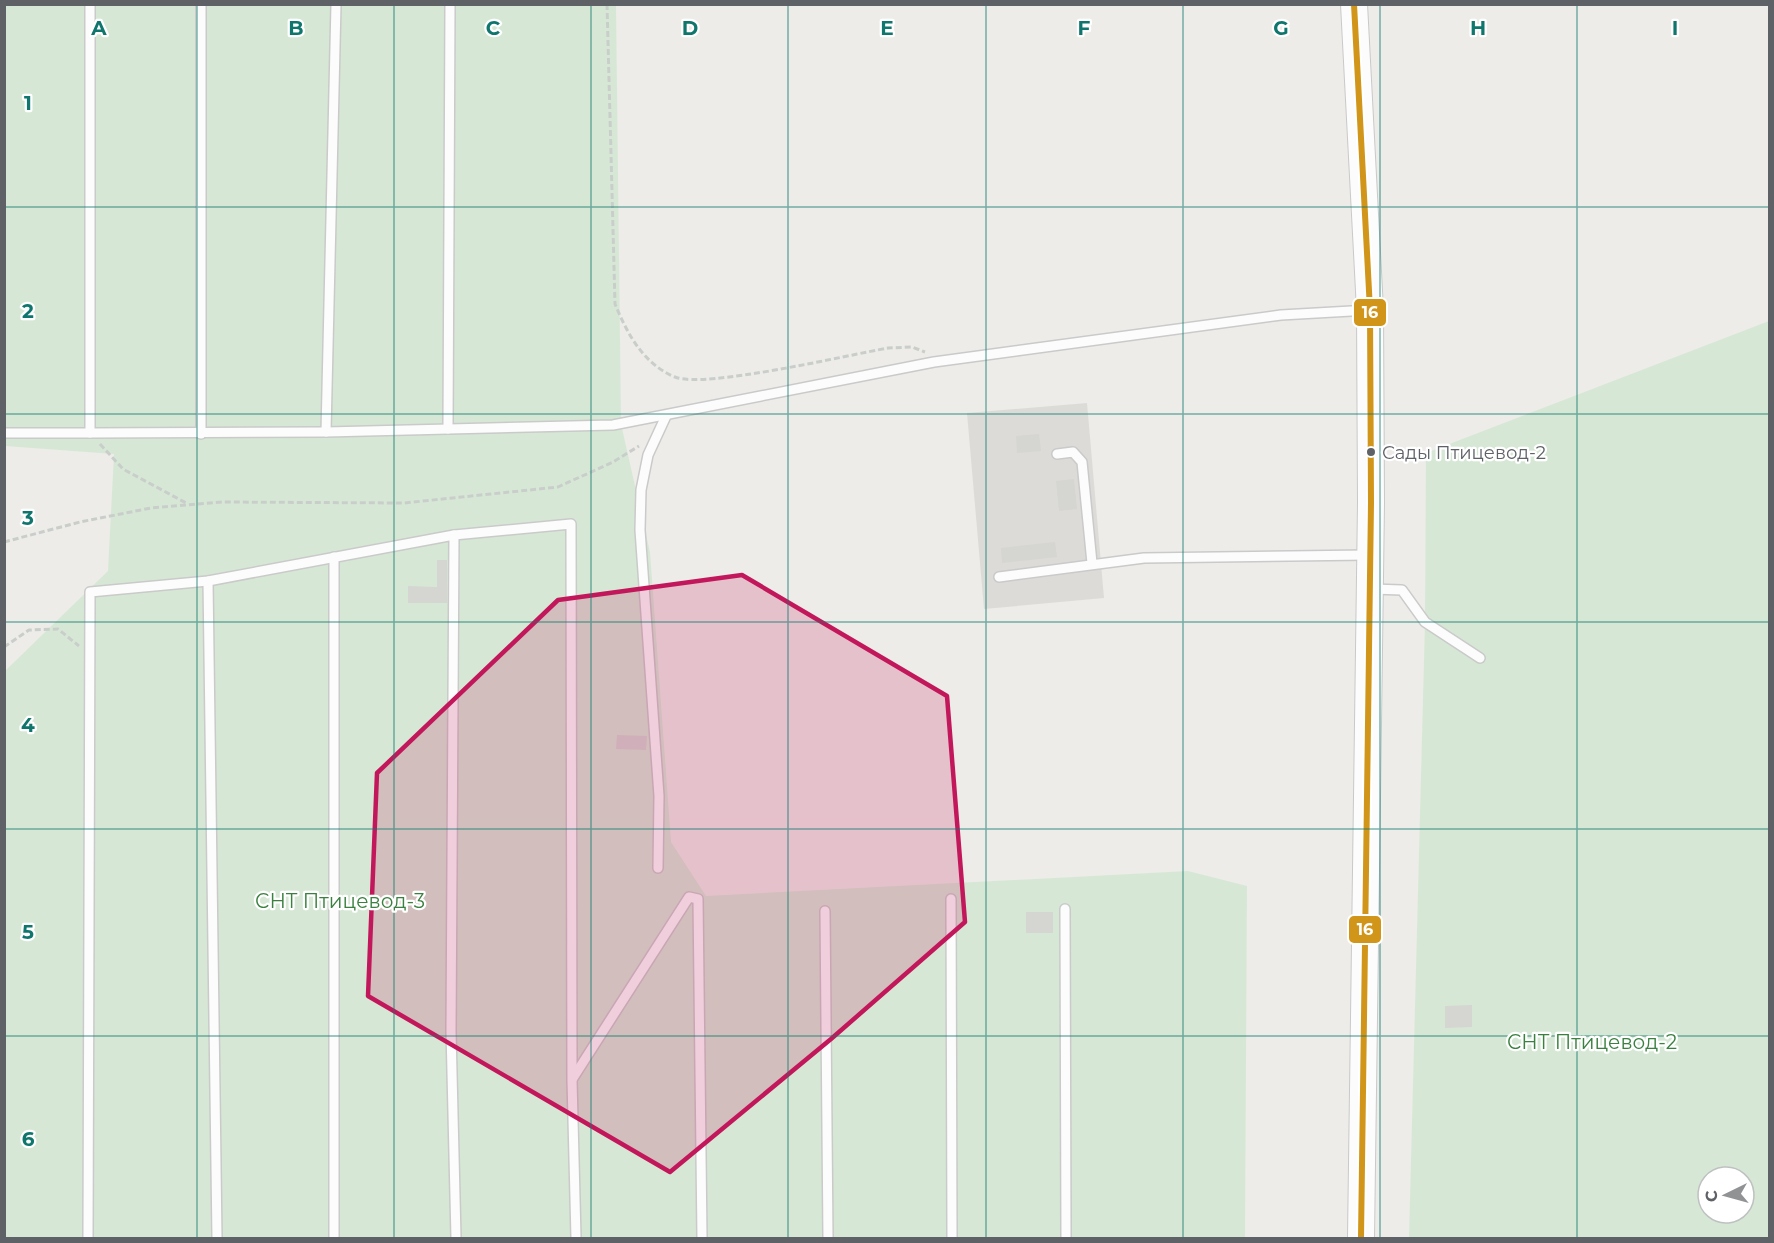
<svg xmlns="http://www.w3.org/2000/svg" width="1774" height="1243" viewBox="0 0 1774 1243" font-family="Montserrat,sans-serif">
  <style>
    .industrial { fill: #dddbd8 }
    .green { fill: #d6e8d5; fill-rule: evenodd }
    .building { fill: #d5d5d2 }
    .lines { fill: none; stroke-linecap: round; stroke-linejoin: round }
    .service-casing { stroke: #cacaca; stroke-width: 12 }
    .secondary-casing { stroke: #c9c9c9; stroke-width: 28 }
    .path { stroke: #c9cecb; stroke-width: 3; stroke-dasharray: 6 3; stroke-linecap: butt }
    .service { stroke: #fcfcfc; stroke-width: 9 }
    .secondary { stroke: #fcfcfc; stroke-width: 26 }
    .bus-1-casing { stroke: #fff; stroke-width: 10 }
    .bus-1 { stroke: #d1951a; stroke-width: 6 }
    .marked { fill: #c2185b; fill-opacity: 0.2; stroke: #c2185b; stroke-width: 4.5; stroke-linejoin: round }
    .grid { fill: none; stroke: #0f766e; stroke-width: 1.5; stroke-opacity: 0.55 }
    .bus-dot { fill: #5e6166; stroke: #fff; stroke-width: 2 }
    .labels { text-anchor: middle; stroke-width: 4.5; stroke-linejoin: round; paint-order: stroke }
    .bus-label { font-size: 18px; fill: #5e6166; stroke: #fff; text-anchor: start }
    .park-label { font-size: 20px; fill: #3a8140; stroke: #fff }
    .grid-label { font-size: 20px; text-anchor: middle; font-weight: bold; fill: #0f766e; stroke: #fff; stroke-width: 4.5; stroke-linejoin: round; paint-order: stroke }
    .line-badge { stroke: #fff; stroke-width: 2 }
    .badge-label { font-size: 16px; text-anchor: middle; font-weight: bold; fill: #fff }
  </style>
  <rect width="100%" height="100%" fill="#edece8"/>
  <polygon class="industrial" points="1087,403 1104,598 984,609 967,413"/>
  <g class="green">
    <polygon points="5,5 616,5 621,424 650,552 671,842 706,896 1188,871 1247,886 1245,1238 5,1238 5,671 108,571 114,454 5,446"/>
    <path d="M1769,321V1238H1409L1425,622L1426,453ZM1708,1177H1744V1213H1708Z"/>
  </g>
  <g class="building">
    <polygon points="1039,434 1041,451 1017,453 1016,436"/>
    <polygon points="1074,479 1077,509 1059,511 1056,481"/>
    <polygon points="1055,542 1057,557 1002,563 1001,548"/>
    <polygon points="437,560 447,560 447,603 408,603 408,586 437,587"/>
    <polygon points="617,735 647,736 646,750 616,749"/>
    <rect x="1026" y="912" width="27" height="21"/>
    <polygon points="1472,1005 1472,1027 1445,1028 1445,1006"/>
  </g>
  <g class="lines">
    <defs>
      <g id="service">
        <polyline points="90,4 90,433 326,432 613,425 934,362 1281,315 1369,310"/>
        <polyline points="201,4 201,434"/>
        <polyline points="448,429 450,4"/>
        <polyline points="326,432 336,4"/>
        <polyline points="4,433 90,433"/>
        <polyline points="1057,454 1073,452 1082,462 1092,563"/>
        <polyline points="454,535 451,1031 456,1238"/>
        <polyline points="999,577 1144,558 1368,555"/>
        <polyline points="208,581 217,1238"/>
        <polyline points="1372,589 1402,590 1425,622 1480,658"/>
        <polyline points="658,868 659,796 640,530 641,490 648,455 666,416"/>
        <polyline points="951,899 952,1238"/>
        <polyline points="1065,909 1066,1238"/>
        <polyline points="825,911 828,1238"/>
        <polyline points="573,1078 689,897 698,899 702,1238"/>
        <polyline points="88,1238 90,592 208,581 454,535 571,524 572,1080 576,1238"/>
        <polyline points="334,1238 334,557"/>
      </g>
      <polyline id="secondary" points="1354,4 1370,310 1371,503 1361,1238"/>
    </defs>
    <use href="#service" class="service-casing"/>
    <use href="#secondary" class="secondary-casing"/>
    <g class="path">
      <path d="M607,4L615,304C627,333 643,364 675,377C704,389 848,355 888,348L912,347L925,352"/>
      <polyline points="100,444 123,469 188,504"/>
      <polyline points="4,542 80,522 151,508 223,502 404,503 558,487 613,462 639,446"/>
      <polyline points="4,647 29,630 58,629 79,646"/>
    </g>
    <use href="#service" class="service"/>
    <use href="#secondary" class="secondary"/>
    <defs>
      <polyline id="bus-1" points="1354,4 1370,310 1371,503 1361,1238"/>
    </defs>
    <use href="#bus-1" class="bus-1-casing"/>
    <use href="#bus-1" class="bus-1"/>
  </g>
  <path class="marked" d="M742,575L947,696L965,922L831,1039L670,1172L368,996L377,773L558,600Z"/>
  <path class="grid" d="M197,4V1238M394,4V1238M591,4V1238M788,4V1238M986,4V1238M1183,4V1238M1380,4V1238M1577,4V1238M4,207H1770M4,414H1770M4,622H1770M4,829H1770M4,1036H1770"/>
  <circle class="bus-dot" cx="1371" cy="452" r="5"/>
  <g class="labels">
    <g class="bus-label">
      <text x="1382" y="459">Сады Птицевод-2</text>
    </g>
    <g class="park-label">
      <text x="340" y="908">СНТ Птицевод-3</text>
      <text x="1592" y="1049">СНТ Птицевод-2</text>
    </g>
  </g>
  <g class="grid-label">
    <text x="99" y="35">A</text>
    <text x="296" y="35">B</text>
    <text x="493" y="35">C</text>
    <text x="690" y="35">D</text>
    <text x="887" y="35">E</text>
    <text x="1084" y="35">F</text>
    <text x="1281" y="35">G</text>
    <text x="1478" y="35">H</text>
    <text x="1675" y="35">I</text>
    <text x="28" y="110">1</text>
    <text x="28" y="318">2</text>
    <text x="28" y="525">3</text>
    <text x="28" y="732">4</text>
    <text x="28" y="939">5</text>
    <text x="28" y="1146">6</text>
  </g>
  <g class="line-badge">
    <rect x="1353" y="298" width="34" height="29" rx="6" fill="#d1951a"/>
    <rect x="1348" y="915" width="34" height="29" rx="6" fill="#d1951a"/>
  </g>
  <g class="badge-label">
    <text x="1370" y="318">16</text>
    <text x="1365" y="935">16</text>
  </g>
  <rect width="1774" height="1243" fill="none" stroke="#5e6166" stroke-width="12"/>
  <g transform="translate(1726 1195) rotate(265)"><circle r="28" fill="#ffffff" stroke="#bfc0c2" stroke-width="1.5"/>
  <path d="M0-4.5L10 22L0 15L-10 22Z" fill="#909294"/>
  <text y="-9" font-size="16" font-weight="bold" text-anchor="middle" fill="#5e6166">С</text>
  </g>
</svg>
